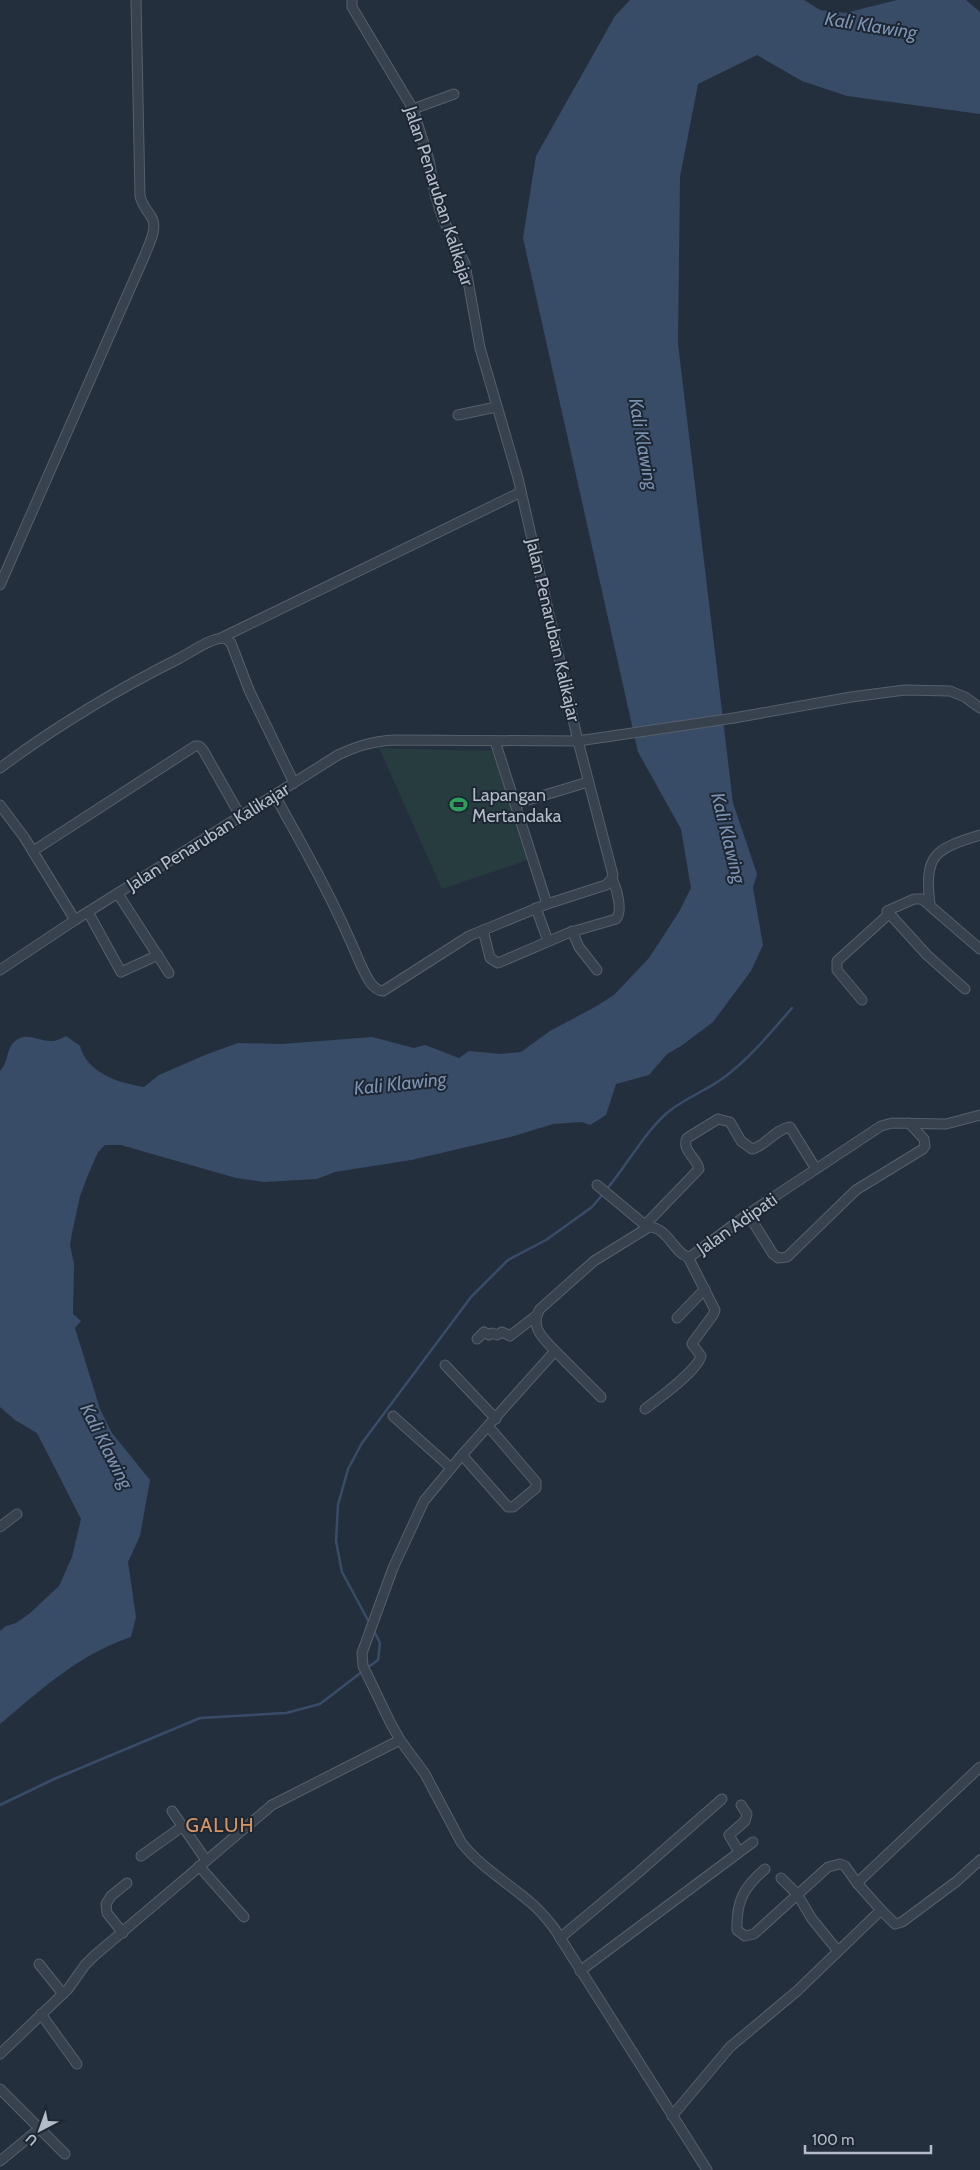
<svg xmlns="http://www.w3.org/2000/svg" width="980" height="2170" viewBox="0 0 980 2170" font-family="Cabin,sans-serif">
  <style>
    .green { fill: #263c3f }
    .water { fill: #394c67 }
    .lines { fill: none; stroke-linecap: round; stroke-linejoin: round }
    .stream { stroke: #394c67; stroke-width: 2.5 }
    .minor-casing { stroke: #565f6c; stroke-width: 11 }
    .minor { stroke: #38414e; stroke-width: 9 }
    .labels { text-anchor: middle; stroke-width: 4; stroke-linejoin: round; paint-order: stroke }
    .street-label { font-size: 18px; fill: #b4bcc9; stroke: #1d2633 }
    .poi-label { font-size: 18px; fill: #b4bcc9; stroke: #1d2633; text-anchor: start }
    .water-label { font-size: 19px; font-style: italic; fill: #7c92b1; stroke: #1d2633 }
    .quarter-label { font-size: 20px; letter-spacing: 1px; fill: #d59563; stroke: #1d2633 }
  </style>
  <rect width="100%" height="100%" fill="#242f3e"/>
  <polygon class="green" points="379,748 493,751 528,860 442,889"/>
  <path class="water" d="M630,0H804L820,10L845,13L897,0H966L980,12V114L847,96L802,81L757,55L698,84L680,177L678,344L733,803L757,874L753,888L763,945L751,971L713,1022L681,1046L667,1054L649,1075L616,1084L606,1115L590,1125L582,1122L553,1124L514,1136L411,1160L335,1172L317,1179L264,1182L236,1178L121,1145H105L98,1152L88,1175L80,1196L72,1233L70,1245L74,1264L73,1314L81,1321L75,1328L100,1409L112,1433L150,1480L140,1536L128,1562L136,1617L131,1637C78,1655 42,1689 0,1724V1631L6,1626L16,1623L29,1614L59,1586L72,1557L81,1519L37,1433L15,1420L0,1407V1071C8,1064 6,1051 13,1043C25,1030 38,1041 51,1041C55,1042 62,1038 66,1036L80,1046C87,1073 119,1083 144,1087L159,1075L205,1055L238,1043L282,1044L372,1037L414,1048L425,1045L459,1058L469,1051L501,1054L521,1052L550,1031L595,1007L614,995L649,958L679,912L691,888L681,829L638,752L523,238L536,156L615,16Z"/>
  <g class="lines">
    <g class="stream">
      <path d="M606,1190C628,1164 643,1134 668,1112C685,1098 708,1090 726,1076C751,1057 771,1032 792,1008"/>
      <polyline points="370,1624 342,1572 336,1541 338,1505 348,1469 362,1443 471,1297 508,1260 546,1240 592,1207 603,1194"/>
      <polyline points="367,1668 378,1660 380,1643 374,1631"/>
      <polyline points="0,1805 52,1780 200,1718 286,1713 320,1704 363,1671"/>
    </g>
    <defs>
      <g id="minor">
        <polyline points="413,109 454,94"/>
        <polyline points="458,415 496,407"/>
        <path d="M0,585L144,257C148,246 158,229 152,218C147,210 142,205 140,196L136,0"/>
        <polyline points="221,638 521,492"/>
        <polyline points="495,741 547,904"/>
        <path d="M0,768C59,724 114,691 180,658C193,651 210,638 225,638L231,643L249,690L294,783"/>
        <path d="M275,796C306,851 336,905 360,963C365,973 371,990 383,991L469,936L547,904L606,885L612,879L613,875L578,741L734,718L851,697L905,690L950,691L965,697L980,708"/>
        <polyline points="515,804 588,782"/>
        <polyline points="0,805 24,837 75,920"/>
        <polyline points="33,851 195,746 199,746 203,750 241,817"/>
        <polyline points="118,894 169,973"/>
        <path d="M930,904C924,854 935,849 980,835"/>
        <polyline points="536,908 548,941"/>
        <polyline points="88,912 121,972 158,955"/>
        <path d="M483,930L490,958L498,963L568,933L616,919C623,911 617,889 612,879"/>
        <polyline points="572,931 579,947 597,970"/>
        <path d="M0,970L75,920L338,755C357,746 373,741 395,740L578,741L518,478L480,348L465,264L443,219L435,194L429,160L413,109L352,7V0"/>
        <polyline points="965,989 927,955 887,911 914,899 922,899 980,949"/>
        <polyline points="862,1000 837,970 837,961 889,914"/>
        <polyline points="597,1185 645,1225 644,1228"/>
        <polyline points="748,1214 773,1254 778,1258 787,1257 856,1190 923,1149 925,1146 924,1139 909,1123"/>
        <path d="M645,1225L699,1169C697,1158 681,1150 687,1138L718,1119L730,1122L741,1141L752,1149C766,1146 775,1129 790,1127L816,1169"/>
        <polyline points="677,1318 705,1289"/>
        <polyline points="477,1339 484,1332 489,1335 492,1333 497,1335 502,1332 510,1336 537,1315"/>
        <polyline points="555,1351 601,1397"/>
        <polyline points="445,1365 496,1419"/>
        <path d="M645,1409C658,1399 697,1371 701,1356L692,1344L693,1342L713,1315L715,1310L688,1257"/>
        <polyline points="393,1416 451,1468"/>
        <polyline points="462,1455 508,1507 513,1507 536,1488 536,1482 489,1427"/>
        <polyline points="0,1527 17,1514"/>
        <polyline points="172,1811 206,1860"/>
        <polyline points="739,1852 729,1835 745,1821 747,1814 741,1805"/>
        <polyline points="141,1856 183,1826"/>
        <polyline points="199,1866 244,1917"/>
        <path d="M765,1869C744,1887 736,1901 737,1930L745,1936L754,1934L828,1867L840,1864L845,1866L857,1883"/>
        <polyline points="781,1878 797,1894 812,1919 838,1951"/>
        <polyline points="881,1910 895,1924 902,1922 957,1881 980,1860"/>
        <polyline points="123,1933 107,1913 106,1904 111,1896 127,1883"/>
        <polyline points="560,1938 639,1872 722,1799"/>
        <polyline points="39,1964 63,1994"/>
        <polyline points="580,1971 753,1842"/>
        <polyline points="41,2014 77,2064"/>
        <polyline points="0,2054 68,1989 85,1965 94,1956 272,1805 400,1740"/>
        <polyline points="0,2089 65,2154"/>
        <polyline points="672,2116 730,2047 797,1991 881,1910 857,1883 980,1767"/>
        <polyline points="0,2161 39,2129"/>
        <path d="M707,2170L554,1928C547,1919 539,1909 530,1902C507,1882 480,1867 461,1842L425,1774L400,1740L390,1722L363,1666L362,1653L393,1568L424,1501L462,1455L555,1351C543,1338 529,1327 540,1309L594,1261L649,1227C668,1227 676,1257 690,1257L748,1214L881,1126L892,1123L946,1124L980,1115"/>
      </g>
    </defs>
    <use href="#minor" class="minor-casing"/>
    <use href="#minor" class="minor"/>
  </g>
  <defs>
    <symbol id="stadium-bare" viewBox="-9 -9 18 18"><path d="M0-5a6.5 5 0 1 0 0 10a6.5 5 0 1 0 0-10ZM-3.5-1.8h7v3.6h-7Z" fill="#2e9e5b" stroke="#1d2633" stroke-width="2.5" paint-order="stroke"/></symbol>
  </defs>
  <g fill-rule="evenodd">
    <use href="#stadium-bare" x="446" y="792" width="25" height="25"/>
  </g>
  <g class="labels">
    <g class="street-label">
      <text transform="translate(439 196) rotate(72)" y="6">Jalan Penaruban Kalikajar</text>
      <text transform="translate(553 630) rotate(77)" y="6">Jalan Penaruban Kalikajar</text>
      <text transform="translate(208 837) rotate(-32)" y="6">Jalan Penaruban Kalikajar</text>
      <text transform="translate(737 1224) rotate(-35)" y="6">Jalan Adipati</text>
    </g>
    <g class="poi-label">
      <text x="472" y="801">Lapangan<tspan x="472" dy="21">Mertandaka</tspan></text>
    </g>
    <g class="water-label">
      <text transform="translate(871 25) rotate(9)" y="7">Kali Klawing</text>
      <text transform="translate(644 444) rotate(80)" y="7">Kali Klawing</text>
      <text transform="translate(729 838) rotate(76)" y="7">Kali Klawing</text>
      <text transform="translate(400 1083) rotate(-6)" y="7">Kali Klawing</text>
      <text transform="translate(107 1446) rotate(63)" y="7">Kali Klawing</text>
    </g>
    <g class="quarter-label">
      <text x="220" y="1832">GALUH</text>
    </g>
  </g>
  <g transform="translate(40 2130) rotate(221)" stroke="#1d2633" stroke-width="4" paint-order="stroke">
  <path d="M0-4L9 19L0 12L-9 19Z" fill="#b4bcc9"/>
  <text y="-8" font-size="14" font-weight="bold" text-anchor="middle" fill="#b4bcc9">U</text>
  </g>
  <path d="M805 2145v8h126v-8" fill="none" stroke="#b4bcc9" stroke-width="2.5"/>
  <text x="812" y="2145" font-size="15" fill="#b4bcc9" stroke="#1d2633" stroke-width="4" paint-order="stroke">100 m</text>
</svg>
